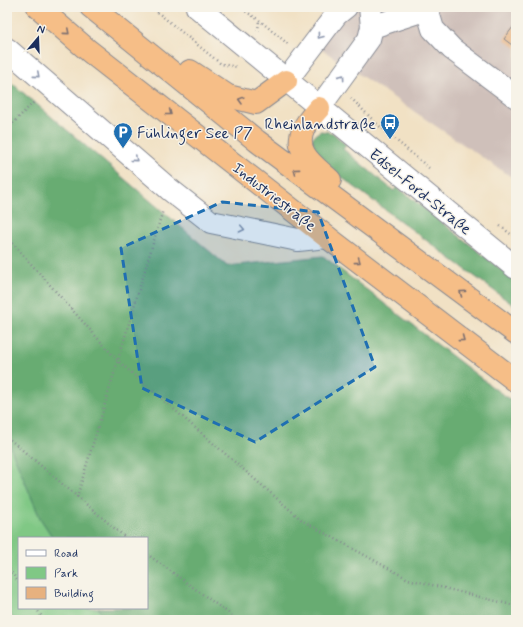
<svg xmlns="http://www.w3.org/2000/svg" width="523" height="627" viewBox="0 0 523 627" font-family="Mynerve,sans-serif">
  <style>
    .industrial { fill: #cfc0ba }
    .green { fill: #80c885; stroke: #4e7c72; fill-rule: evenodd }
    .forest { fill: #68ac72; stroke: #426e68 }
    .building { fill: #e7b17f }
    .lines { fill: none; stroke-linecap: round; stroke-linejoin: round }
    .minor-casing { stroke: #868891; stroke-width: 24 }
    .highway-casing { stroke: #868891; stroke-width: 24 }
    .path { stroke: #868891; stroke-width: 2.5; stroke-dasharray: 1 3; stroke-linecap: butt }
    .minor { stroke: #fff; stroke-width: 22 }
    .highway { stroke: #f6be87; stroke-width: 22 }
    .oneway { stroke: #7e6f70 }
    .oneway2 { stroke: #8d97ae }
    .marked { fill: #1f6fb2; fill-opacity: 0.2; stroke: #1f6fb2; stroke-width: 3; stroke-dasharray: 8 5; stroke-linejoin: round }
    .labels { text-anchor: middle; stroke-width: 3; stroke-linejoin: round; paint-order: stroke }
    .poi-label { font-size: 16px; fill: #1b2f5e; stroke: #f7f3e8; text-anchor: end }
    .street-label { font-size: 16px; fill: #1b2f5e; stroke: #f7f3e8 }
  </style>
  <rect width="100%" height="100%" fill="#f7f3e8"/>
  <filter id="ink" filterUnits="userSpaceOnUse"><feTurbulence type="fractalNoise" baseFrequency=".025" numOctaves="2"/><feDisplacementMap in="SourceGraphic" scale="8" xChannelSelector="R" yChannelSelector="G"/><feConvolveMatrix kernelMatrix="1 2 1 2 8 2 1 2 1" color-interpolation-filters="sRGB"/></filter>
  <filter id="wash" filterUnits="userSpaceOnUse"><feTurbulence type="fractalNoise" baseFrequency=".012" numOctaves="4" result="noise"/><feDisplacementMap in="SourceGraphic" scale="16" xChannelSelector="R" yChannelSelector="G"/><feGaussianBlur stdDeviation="0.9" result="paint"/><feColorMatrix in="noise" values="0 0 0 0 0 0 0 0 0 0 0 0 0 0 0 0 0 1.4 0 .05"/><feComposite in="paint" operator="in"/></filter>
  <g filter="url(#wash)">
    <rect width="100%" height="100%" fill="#f1e1c4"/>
    <polygon class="industrial" points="327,7 516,7 516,180 305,38"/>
    <path class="green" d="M7,429L279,620H14L7,609ZM19,538H147V608H19Z"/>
    <g class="forest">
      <polygon points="7,79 227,266 323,256 491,386 516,404 516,620 106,620 98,608 147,608 147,538 53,538 40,518 7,439"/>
      <path d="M321,131L333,133L346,145L343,149L394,191L397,187L516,281V307L321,162C313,151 304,139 321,131Z"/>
    </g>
    <g id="blocks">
      <polygon class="building" points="516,23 516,48 504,39"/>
    </g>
  </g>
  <g filter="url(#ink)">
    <use href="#blocks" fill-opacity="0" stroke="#868891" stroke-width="1"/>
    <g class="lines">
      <defs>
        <g id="minor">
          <polyline points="197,7 516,268"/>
          <polyline points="372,27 427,9 433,29 452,49 516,97"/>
          <polyline points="7,49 169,189 211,222 298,240 327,237"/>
          <polyline points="286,81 336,15 346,7"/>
          <polyline points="319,108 369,39 372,27 370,7"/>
        </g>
        <g id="highway">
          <polyline points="38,7 89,51 327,237 516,381"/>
          <polyline points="91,7 257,141 516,333"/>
          <polyline points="190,71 228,96 256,103 286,81"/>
          <path d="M319,108C314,114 307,121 304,128C292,152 315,166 330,180"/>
        </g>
      </defs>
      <use href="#minor" class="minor-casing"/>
      <use href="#highway" class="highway-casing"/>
      <g class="path">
        <polyline points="151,7 221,64 237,67"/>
        <polyline points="239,7 259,20 288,44"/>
        <polyline points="258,31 259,20"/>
        <polyline points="351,98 377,124 429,168"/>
        <polyline points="7,129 35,101"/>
        <polyline points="500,226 516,238"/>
        <polyline points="7,237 118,361 303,521 408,579 516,606"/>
        <polyline points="7,437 126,538"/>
        <polyline points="77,497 163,210"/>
        <polyline points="147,554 238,620"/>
        <polyline points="7,566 19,583"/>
        <polyline points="36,608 44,620"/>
      </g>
      <use href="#minor" class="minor"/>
      <use href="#highway" class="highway"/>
    </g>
    <defs><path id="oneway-chevron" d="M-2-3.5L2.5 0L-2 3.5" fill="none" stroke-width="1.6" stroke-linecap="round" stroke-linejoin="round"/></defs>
    <g class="oneway">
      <use href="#oneway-chevron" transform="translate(67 32) rotate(41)"/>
      <use href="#oneway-chevron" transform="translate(241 100) rotate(-165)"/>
      <use href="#oneway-chevron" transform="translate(169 113) rotate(38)"/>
      <use href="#oneway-chevron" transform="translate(296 171) rotate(-144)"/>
      <use href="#oneway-chevron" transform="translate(358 261) rotate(37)"/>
      <use href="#oneway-chevron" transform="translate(462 293) rotate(-144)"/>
      <use href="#oneway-chevron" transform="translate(462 339) rotate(37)"/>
    </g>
    <g class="oneway2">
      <use href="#oneway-chevron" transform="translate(320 36) rotate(127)"/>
      <use href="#oneway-chevron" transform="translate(37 75) rotate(41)"/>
      <use href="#oneway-chevron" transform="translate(342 77) rotate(-54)"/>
      <use href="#oneway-chevron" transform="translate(135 159) rotate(41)"/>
      <use href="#oneway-chevron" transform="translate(242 229) rotate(12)"/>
    </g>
  </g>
  <path class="marked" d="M222,202L318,212L375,367L255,442L142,388L121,248Z"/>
  <defs>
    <symbol id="bus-pin" viewBox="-11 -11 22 30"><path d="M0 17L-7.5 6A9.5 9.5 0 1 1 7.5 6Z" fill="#1f6fb2" stroke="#f7f3e8"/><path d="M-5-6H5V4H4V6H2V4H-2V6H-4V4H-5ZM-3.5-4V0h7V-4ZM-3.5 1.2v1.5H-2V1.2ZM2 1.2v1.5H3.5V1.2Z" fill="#fff"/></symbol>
    <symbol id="parking-pin" viewBox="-11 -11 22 30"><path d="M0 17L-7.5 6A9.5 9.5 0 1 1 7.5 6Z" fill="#1f6fb2" stroke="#f7f3e8"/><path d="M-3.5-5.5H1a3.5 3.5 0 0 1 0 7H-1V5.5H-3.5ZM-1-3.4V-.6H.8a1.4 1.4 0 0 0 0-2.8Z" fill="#fff"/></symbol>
  </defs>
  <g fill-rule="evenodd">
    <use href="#bus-pin" x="379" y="112" width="22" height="30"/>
    <use href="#parking-pin" x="112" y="121" width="22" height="30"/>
  </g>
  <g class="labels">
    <g class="poi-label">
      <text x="376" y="129">Rheinlandstraße</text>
      <text x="137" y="138" text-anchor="start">Fühlinger See P7</text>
    </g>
    <g class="street-label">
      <text transform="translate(421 191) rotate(39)" y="6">Edsel-Ford-Straße</text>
      <text transform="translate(275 196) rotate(38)" y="6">Industriestraße</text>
    </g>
  </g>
  <rect width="523" height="627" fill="none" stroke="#f7f3e8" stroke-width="24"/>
  <rect x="18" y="537" width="130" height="72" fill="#f7f3e8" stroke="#9fa5b1"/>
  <rect x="26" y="550" width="20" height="6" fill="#ffffff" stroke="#9fa5b1"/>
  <text x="54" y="557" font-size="12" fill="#1b2f5e">Road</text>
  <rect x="26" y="567" width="20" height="12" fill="#80c885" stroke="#9fa5b1"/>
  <text x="54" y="577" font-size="12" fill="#1b2f5e">Park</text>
  <rect x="26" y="587" width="20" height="12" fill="#e7b17f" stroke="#9fa5b1"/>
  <text x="54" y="597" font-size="12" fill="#1b2f5e">Building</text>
  <g transform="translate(38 38) rotate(19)" stroke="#f7f3e8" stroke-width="3" paint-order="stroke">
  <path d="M0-3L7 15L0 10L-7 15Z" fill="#1b2f5e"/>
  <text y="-6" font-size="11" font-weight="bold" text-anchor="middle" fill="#1b2f5e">N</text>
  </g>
</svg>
